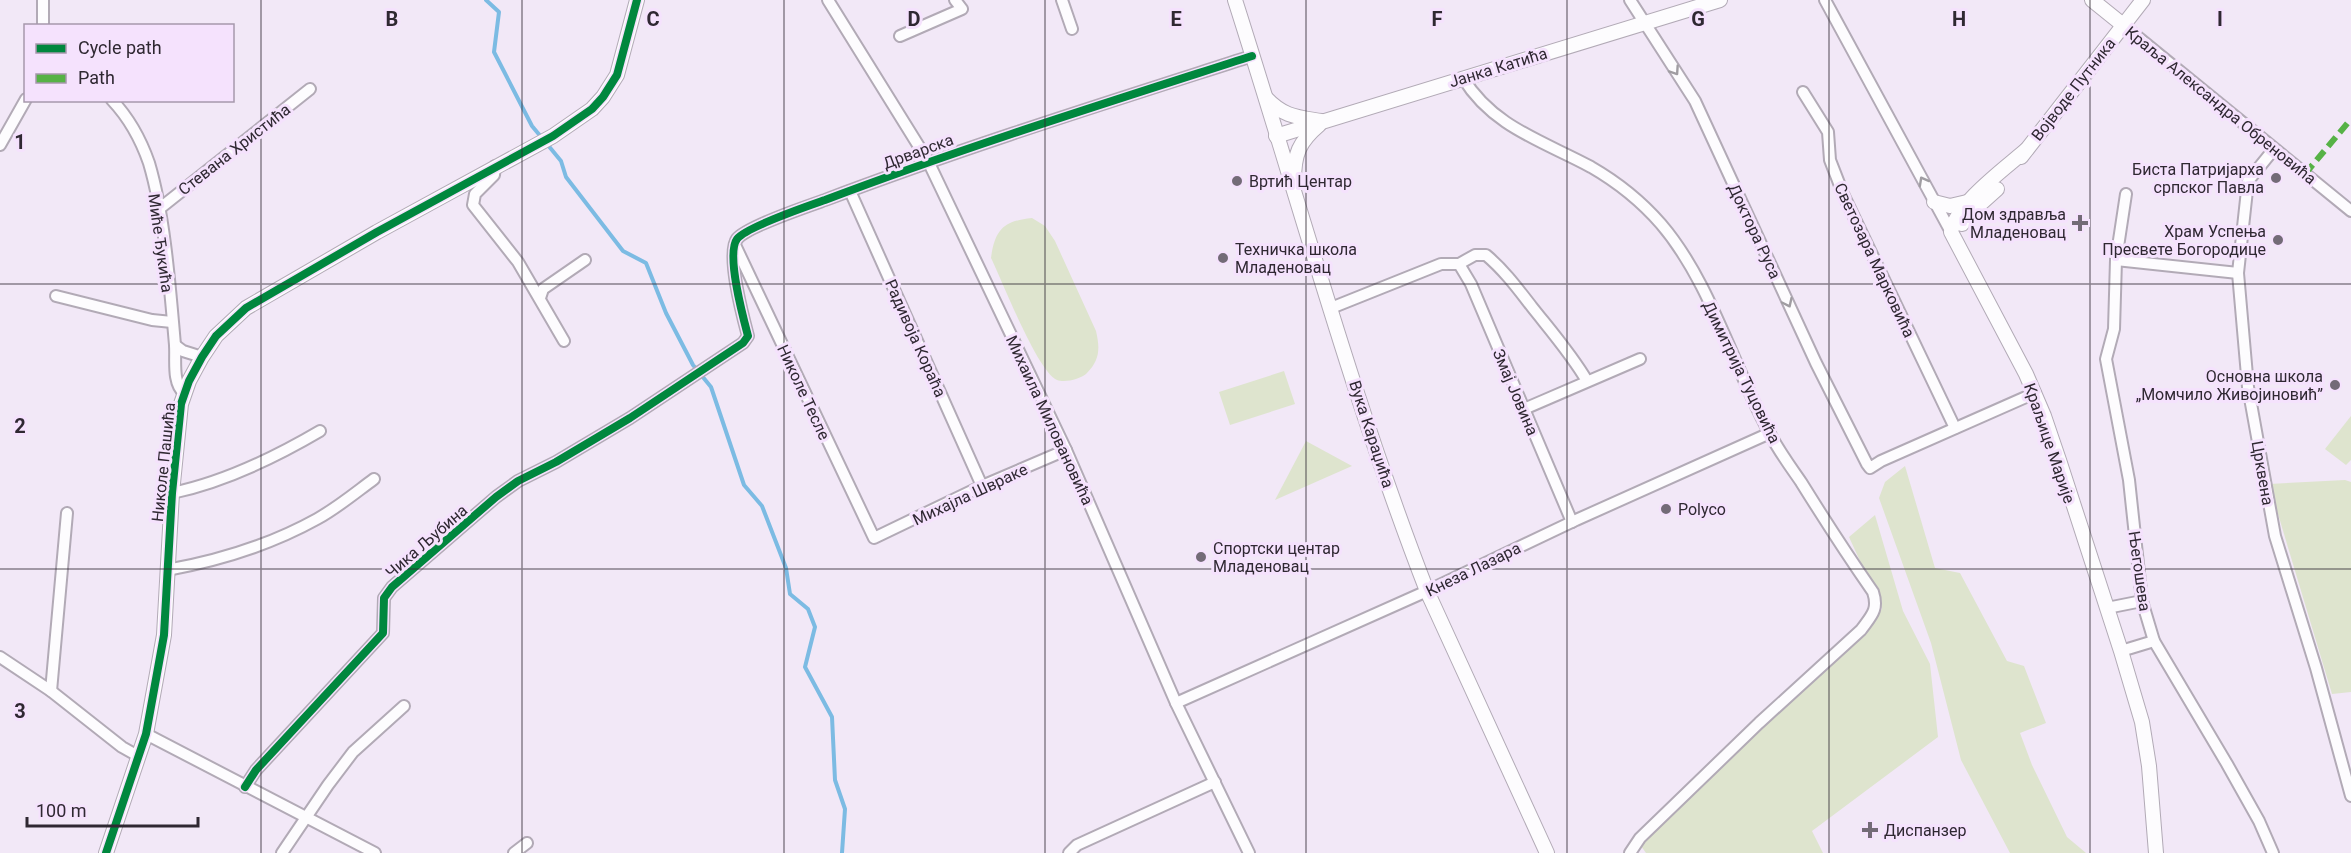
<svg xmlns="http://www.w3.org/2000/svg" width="2351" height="853" viewBox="0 0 2351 853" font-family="Roboto,sans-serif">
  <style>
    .green { fill: #dee4ce }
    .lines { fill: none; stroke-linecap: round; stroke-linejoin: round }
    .stream { stroke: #7cbbe3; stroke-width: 4 }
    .minor-casing { stroke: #b2aab6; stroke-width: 14 }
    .tertiary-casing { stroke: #b2aab6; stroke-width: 16 }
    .minor { stroke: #fdfcfe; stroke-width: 10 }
    .tertiary { stroke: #fdfcfe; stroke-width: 14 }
    .quiet { stroke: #56b246; stroke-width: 6; stroke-dasharray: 12 6; stroke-linecap: butt }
    .cycleway-casing { stroke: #f5e2fd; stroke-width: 11 }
    .cycleway { stroke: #00873e; stroke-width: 8 }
    .oneway { stroke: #a09da2 }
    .grid { fill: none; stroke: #2f2832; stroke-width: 1.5; stroke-opacity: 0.55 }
    .poi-dot { fill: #736b77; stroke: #f5e2fd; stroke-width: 2 }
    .labels { text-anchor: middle; stroke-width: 6; stroke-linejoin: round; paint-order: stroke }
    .street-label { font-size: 16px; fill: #2f2832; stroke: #f5e2fd }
    .poi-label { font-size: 16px; fill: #2f2832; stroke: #f5e2fd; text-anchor: start }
    .grid-label { font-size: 20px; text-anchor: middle; font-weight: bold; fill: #2f2832; stroke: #f5e2fd; stroke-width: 6; stroke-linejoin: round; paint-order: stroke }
  </style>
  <rect width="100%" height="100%" fill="#f2e8f7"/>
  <g class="green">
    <path d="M1032,218L1045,226L1055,241L1096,331C1100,348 1100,360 1087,373C1081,379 1065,383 1057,380C1037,371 1002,280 991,258C995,229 1004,221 1032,218Z"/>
    <polygon points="1284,371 1295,404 1230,425 1219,392"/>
    <polygon points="2351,416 2351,460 2346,465 2325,449"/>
    <polygon points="1306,441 1352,466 1275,500"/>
    <polygon points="1905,466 1935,568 1960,573 2007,661 2024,666 2046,723 2020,733 2032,765 2067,837 2086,853 2010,853 1961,760 1931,643 1879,498 1885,482"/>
    <polygon points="2345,480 2351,482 2351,692 2332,694 2269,484"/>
    <polygon points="1875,515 1903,611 1930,664 1938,737 1812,831 1823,853 1646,853 1641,846 1882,609 1849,537"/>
  </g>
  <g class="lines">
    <g class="stream">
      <polyline points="486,0 499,12 494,52 532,126 542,138"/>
      <polyline points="547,144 561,161 566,177 623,251 646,263 666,313 693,365 711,387 744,485 762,506 786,568 790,594 808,609 815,627 805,667 832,717 835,780 845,809 842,853"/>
    </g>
    <defs>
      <g id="minor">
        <polyline points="828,0 928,161 1066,450 1176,703 1249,853"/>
        <polyline points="1062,0 1072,29"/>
        <polyline points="1630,0 1695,101 1816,363 1867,464 1870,468 1881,461 2035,393"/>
        <polyline points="1825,0 1951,232"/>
        <polyline points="2123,25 2351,211"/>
        <polyline points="43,26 43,0"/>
        <polyline points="900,36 962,9 955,0"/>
        <path d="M1463,78C1493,127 1543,141 1591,167C1617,182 1641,201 1661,224C1710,281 1733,366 1769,432C1778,450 1790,466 1801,482C1824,519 1848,556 1873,592C1879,610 1871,616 1861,630L1759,723L1640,838L1630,853"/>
        <polyline points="1803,92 1828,132 1830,160 1844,196 1955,428"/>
        <path d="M112,100C129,118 141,140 149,163C165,217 170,288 175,345C176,360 172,383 184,393"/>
        <polyline points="0,145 26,99"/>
        <polyline points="2274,149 2248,181 2238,273 2248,387 2275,536 2316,668 2351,796"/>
        <polyline points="495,166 494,175 475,194 473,205 518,262 564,341"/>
        <polyline points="850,191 982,486"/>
        <polyline points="2126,194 2116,260 2114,329 2106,359 2129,480 2142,601 2154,641 2227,764 2259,821 2273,853"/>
        <polyline points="159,209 310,89"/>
        <polyline points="735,245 874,538 982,486 1066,450"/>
        <polyline points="2116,260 2238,273"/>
        <polyline points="1459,264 1471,284 1572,522"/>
        <polyline points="56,296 152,320 172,322"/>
        <polyline points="540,298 543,289 585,260"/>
        <path d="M1331,308L1441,264H1459L1475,255H1486C1504,270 1518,289 1532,307C1551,331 1572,355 1587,381"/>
        <polyline points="175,345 183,351 202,357"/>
        <polyline points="1524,409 1640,359"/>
        <path d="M172,493C225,482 274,458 320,431"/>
        <path d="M167,570C217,561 272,544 317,519C337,508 355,493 374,479"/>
        <polyline points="2107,608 2142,601"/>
        <polyline points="2121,651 2154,641"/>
        <polyline points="0,657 51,691 122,747 138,756"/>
        <polyline points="51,691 67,513"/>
        <polyline points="1176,703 1427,591 1576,520 1770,433"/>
        <polyline points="146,734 375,853"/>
        <path d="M245,787L256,770L383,633L384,598L392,587L496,497L518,481L556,462L630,418L743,343L748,336C743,317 726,254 737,239C746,227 808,206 825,200C965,147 1109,102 1252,56"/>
        <polyline points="282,853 328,785 353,752 404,706"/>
        <polyline points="514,853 527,843"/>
        <polyline points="1069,853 1077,845 1215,782"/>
      </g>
      <g id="tertiary">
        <path d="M1235,0C1298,197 1352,398 1427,591L1547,853"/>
        <polyline points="2092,0 2123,25"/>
        <path d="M1266,98C1284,117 1297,117 1321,121"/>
        <polyline points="1276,136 1720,0"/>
        <path d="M2026,150C2003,170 1957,203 1951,232L2026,374L2044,416L2060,463L2121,651L2142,722L2149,766L2156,853"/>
        <polyline points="2021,157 2143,0"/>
        <path d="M1294,181C1294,154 1299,142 1319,125"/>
        <polyline points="1934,202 1950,206 1967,202"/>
        <polyline points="1962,224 1968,215 1997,189"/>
        <polyline points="106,853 146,734 164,635 172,493 181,404 189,381 202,357 216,336 246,308 377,232 553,136 592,109 603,97 617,75 637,0"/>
      </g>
    </defs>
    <use href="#minor" class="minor-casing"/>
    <use href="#tertiary" class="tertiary-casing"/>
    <use href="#minor" class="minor"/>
    <use href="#tertiary" class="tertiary"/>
    <polyline class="quiet" points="2305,174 2351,119"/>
    <defs>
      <g id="cycleway">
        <path d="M245,787L256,770L383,633L384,598L392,587L496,497L518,481L556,462L630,418L743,343L748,336C743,317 726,254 737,239C746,227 808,206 825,200C965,147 1109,102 1252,56"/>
        <polyline points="106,853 146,734 164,635 172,493 181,404 189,381 202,357 216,336 246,308 377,232 553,136 592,109 603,97 617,75 637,0"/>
      </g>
    </defs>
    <use href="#cycleway" class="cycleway-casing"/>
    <use href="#cycleway" class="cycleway"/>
  </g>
  <defs><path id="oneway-chevron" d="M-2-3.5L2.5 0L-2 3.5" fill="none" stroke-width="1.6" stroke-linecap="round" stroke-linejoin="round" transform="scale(1.5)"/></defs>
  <g class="oneway">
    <use href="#oneway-chevron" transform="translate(1675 71) rotate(56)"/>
    <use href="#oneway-chevron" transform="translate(1923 181) rotate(-119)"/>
    <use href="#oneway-chevron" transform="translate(1788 303) rotate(65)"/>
  </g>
  <path class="grid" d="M261,0V853M522,0V853M784,0V853M1045,0V853M1306,0V853M1567,0V853M1829,0V853M2090,0V853M0,284H2351M0,569H2351"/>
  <g class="poi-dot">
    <circle cx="2276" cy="178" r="6"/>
    <circle cx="1237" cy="181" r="6"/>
    <path d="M2077 214h6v6h6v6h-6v6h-6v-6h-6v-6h6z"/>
    <circle cx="2278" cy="240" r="6"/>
    <circle cx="1223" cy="258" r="6"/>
    <circle cx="2335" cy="385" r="6"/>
    <circle cx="1666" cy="509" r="6"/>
    <circle cx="1201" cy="557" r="6"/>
    <path d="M1867 821h6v6h6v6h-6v6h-6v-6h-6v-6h6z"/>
  </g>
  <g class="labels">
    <g class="street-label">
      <text transform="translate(1498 67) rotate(-17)" y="6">Јанка Катића</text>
      <text transform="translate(2073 89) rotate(-52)" y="6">Војводе Путника</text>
      <text transform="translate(2221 105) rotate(39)" y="6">Краља Александра Обреновића</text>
      <text transform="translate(234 149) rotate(-38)" y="6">Стевана Христића</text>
      <text transform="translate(918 151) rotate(-20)" y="6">Дрварска</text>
      <text transform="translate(1755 231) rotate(65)" y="6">Доктора Руса</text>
      <text transform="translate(161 243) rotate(82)" y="6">Миће Ђукића</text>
      <text transform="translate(1875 260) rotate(65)" y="6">Светозара Марковића</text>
      <text transform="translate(916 338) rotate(66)" y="6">Радивоја Кораћа</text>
      <text transform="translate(1742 372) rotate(64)" y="6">Димитрија Туцовића</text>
      <text transform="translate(804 392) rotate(65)" y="6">Николе Тесле</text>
      <text transform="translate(1516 392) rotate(67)" y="6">Змај Јовина</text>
      <text transform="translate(1050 420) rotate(65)" y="6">Михаила Миловановића</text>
      <text transform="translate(1372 434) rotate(72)" y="6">Вука Караџића</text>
      <text transform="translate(2050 443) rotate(71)" y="6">Краљице Марије</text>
      <text transform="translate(163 462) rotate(-84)" y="6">Николе Пашића</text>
      <text transform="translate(2263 473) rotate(80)" y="6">Црквена</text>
      <text transform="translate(970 494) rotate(-25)" y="6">Михајла Швраке</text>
      <text transform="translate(426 541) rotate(-41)" y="6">Чика Љубина</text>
      <text transform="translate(1473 569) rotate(-26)" y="6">Кнеза Лазара</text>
      <text transform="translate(2140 571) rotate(82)" y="6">Његошева</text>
    </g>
    <g class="poi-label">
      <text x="2264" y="175" text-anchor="end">Биста Патријарха<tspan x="2264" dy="18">српског Павла</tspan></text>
      <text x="1249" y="187">Вртић Центар</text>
      <text x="2066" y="220" text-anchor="end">Дом здравља<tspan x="2066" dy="18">Младеновац</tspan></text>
      <text x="2266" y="237" text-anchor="end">Храм Успења<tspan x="2266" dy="18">Пресвете Богородице</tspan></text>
      <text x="1235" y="255">Техничка школа<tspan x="1235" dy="18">Младеновац</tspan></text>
      <text x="2323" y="382" text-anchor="end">Основна школа<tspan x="2323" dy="18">„Момчило Живојиновић”</tspan></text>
      <text x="1678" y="515">Polyco</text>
      <text x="1213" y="554">Спортски центар<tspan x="1213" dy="18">Младеновац</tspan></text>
      <text x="1884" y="836">Диспанзер</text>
    </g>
  </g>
  <g class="grid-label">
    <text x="392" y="26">B</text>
    <text x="653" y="26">C</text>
    <text x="914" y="26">D</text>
    <text x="1176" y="26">E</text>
    <text x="1437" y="26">F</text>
    <text x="1698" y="26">G</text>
    <text x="1959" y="26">H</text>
    <text x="2220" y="26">I</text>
    <text x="20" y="149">1</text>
    <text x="20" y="433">2</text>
    <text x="20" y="718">3</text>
  </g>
  <rect x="24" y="24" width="210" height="78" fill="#f5e2fd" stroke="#a698ac" stroke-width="1.5"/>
  <rect x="36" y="44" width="30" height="9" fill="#00873e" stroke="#a698ac" stroke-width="1.5"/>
  <text x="78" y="54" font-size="18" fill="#2f2832">Cycle path</text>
  <rect x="36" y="74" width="30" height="9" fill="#56b246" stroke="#a698ac" stroke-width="1.5"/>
  <text x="78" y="84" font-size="18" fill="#2f2832">Path</text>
  <path d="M27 817v9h171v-9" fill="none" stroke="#2f2832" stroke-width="3"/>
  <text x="36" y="817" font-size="18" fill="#2f2832" stroke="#f5e2fd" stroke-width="4.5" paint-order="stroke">100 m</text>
</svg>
